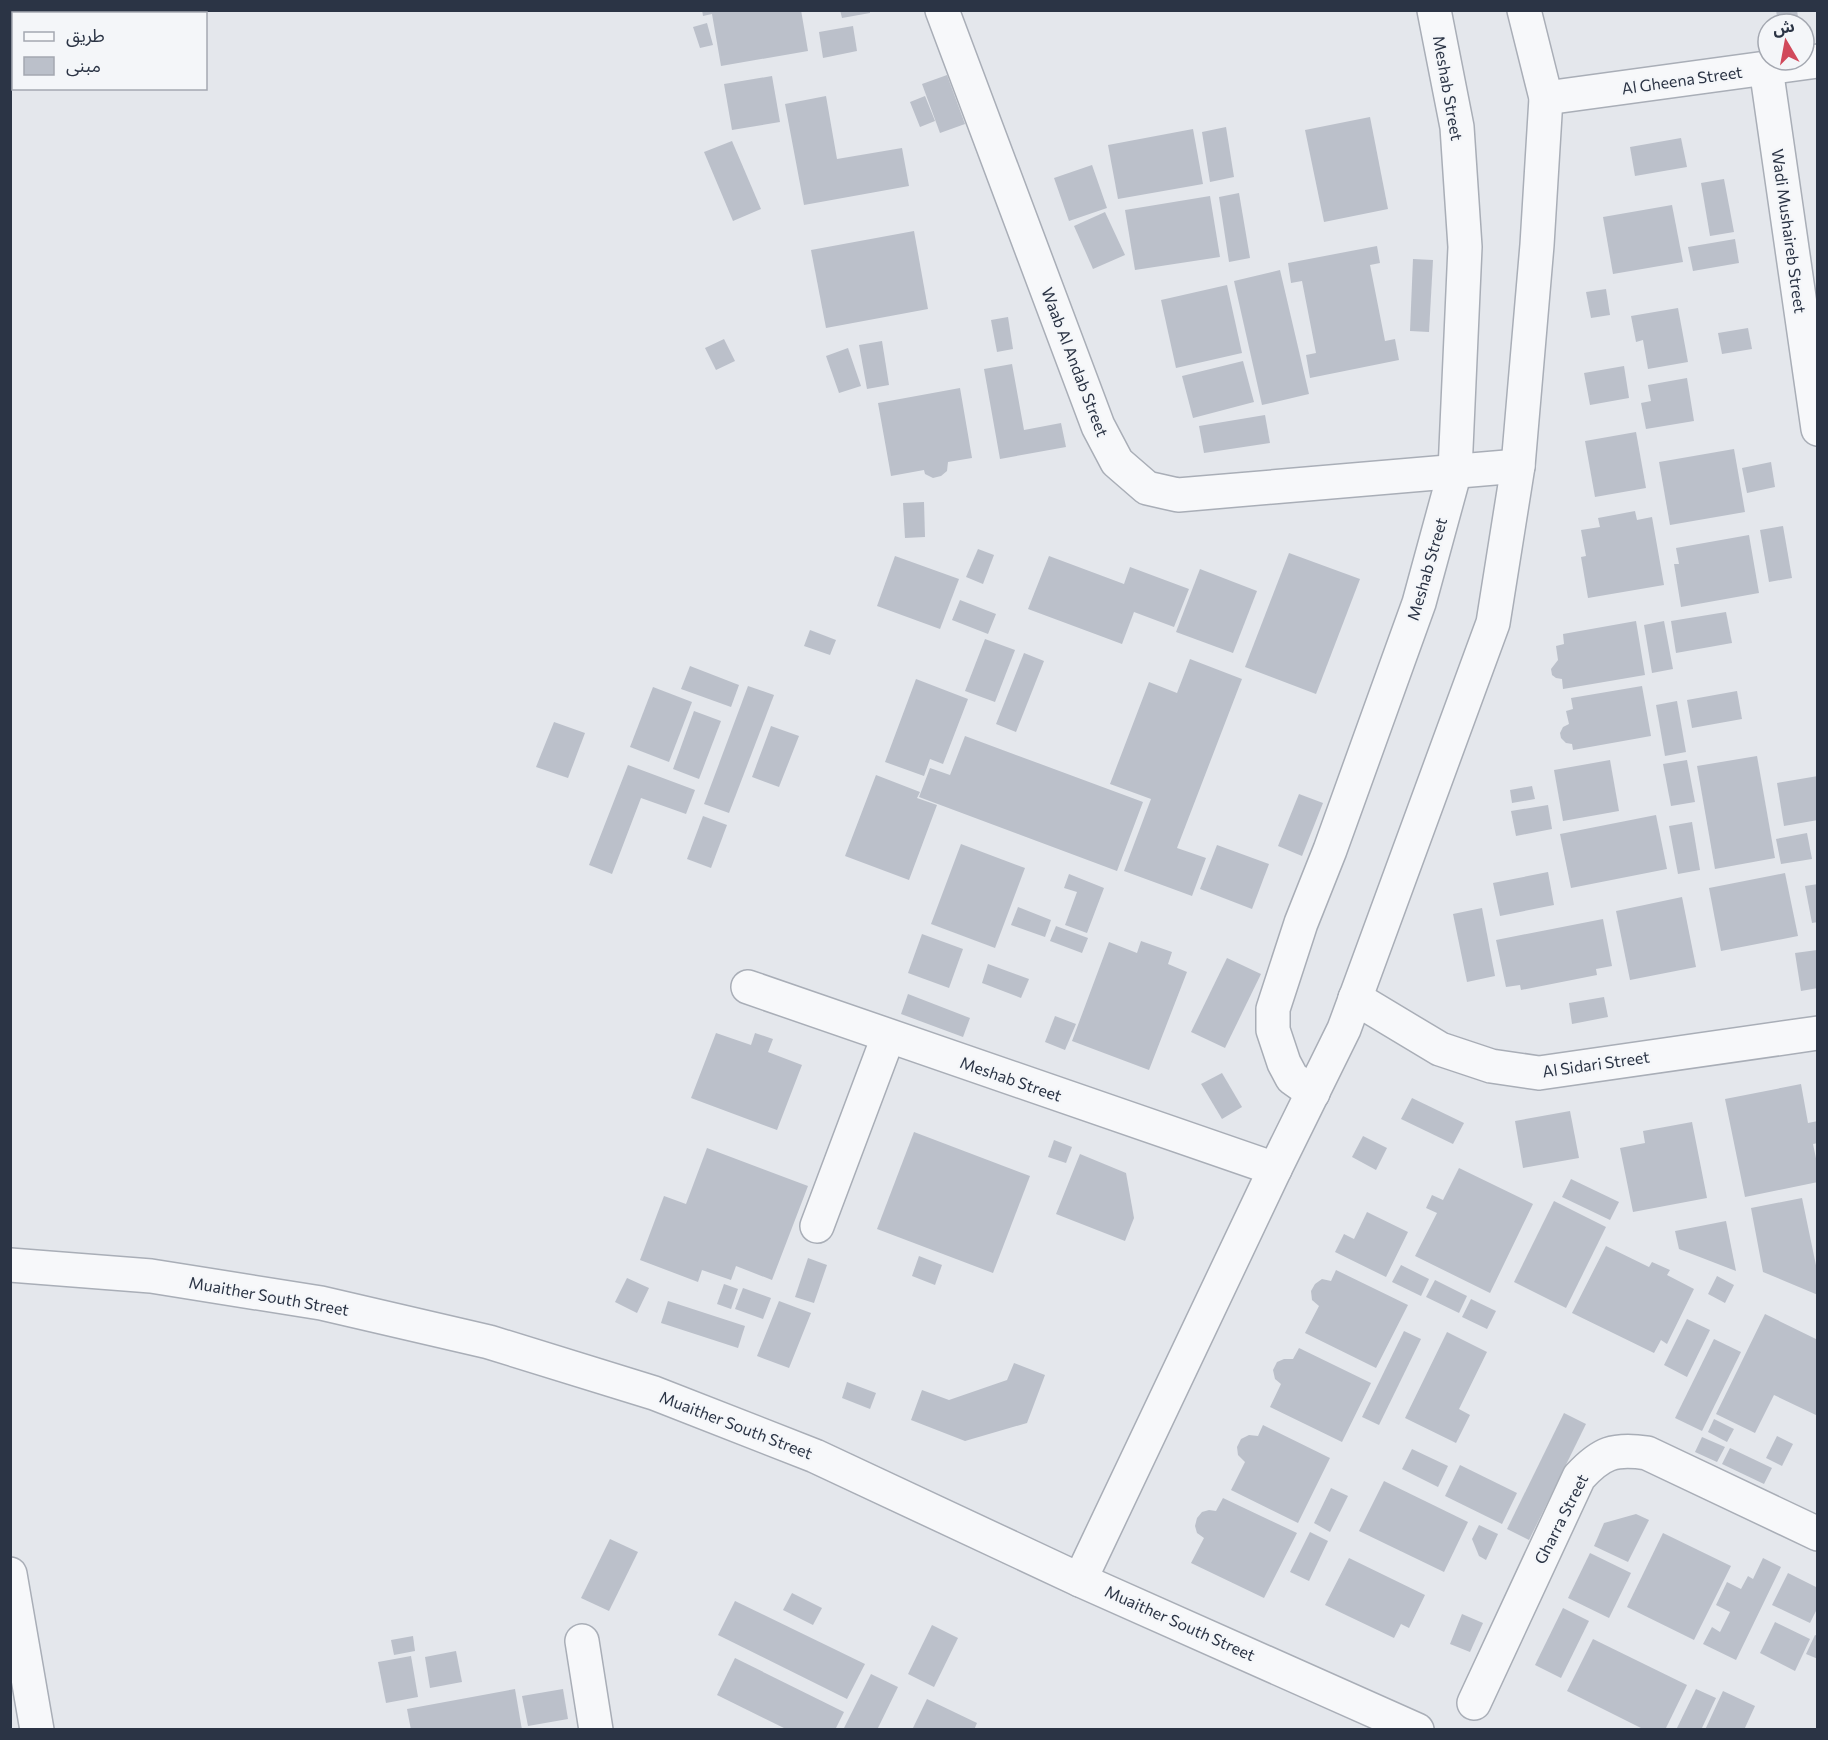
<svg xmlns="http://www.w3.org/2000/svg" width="1828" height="1740" viewBox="0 0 1828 1740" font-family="Commissioner,'Noto Sans Arabic',sans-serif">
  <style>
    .building { fill: #bbc0ca }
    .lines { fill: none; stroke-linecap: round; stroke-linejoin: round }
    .minor-casing { stroke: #a9aeb7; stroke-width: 36 }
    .minor { stroke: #f7f8fa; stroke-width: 33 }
    .labels { text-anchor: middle; stroke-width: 4.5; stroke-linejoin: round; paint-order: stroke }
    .street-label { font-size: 16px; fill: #2b3445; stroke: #f4f6f9 }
  </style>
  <rect width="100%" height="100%" fill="#e4e7ec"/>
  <g class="building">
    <polygon points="702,10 801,10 808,51 721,66 712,14 703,16"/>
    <polygon points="840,10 870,10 870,13 842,18"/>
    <polygon points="1776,10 1797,10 1799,24 1778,24"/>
    <polygon points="707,23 713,45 700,48 693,27"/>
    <polygon points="853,26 857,51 823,58 819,32"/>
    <polygon points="947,75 965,124 940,133 922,84"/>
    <polygon points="772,76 780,122 732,130 724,84"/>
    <polygon points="826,96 837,159 902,148 909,186 804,205 785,104"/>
    <polygon points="925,96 935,121 920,127 910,102"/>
    <polygon points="1370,117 1388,209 1324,222 1305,130"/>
    <polygon points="1226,127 1234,177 1210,182 1202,132"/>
    <polygon points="1193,129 1203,184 1118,199 1108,145"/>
    <polygon points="1681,138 1687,167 1635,176 1630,147"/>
    <polygon points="732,141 761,209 733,221 704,152"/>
    <polygon points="1092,165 1107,208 1069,221 1054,178"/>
    <polygon points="1724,179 1734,232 1710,236 1701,183"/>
    <polygon points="1239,193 1250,258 1229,262 1219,197"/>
    <polygon points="1210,196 1220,257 1135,270 1125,210"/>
    <polygon points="1672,205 1683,262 1613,274 1603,217"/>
    <polygon points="1105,212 1125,255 1093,269 1074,226"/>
    <polygon points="914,231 928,309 826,328 811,250"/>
    <polygon points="1735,239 1739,263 1693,271 1688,247"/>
    <polygon points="1377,246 1380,263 1370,265 1385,341 1395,339 1399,360 1310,378 1306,355 1316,353 1302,281 1291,283 1288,263"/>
    <polygon points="1413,259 1433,260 1429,332 1410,331"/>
    <polygon points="1280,270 1309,394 1262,405 1234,281"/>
    <polygon points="1227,285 1242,353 1176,368 1161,300"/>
    <polygon points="1606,289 1610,315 1591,318 1586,292"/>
    <polygon points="1678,308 1688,362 1648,369 1643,340 1636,342 1631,316"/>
    <polygon points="1008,317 1013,349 997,352 991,320"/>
    <polygon points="1748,328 1752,349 1722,354 1718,333"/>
    <polygon points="724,339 735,361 716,370 705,348"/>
    <polygon points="882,341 889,385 867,389 859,345"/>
    <polygon points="848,348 861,386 839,393 826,356"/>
    <polygon points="1243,361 1254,402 1193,418 1182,376"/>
    <polygon points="1012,364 1024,430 1061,423 1066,447 1000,459 984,369"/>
    <polygon points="1624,366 1629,398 1590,405 1584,373"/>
    <polygon points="1687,378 1694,421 1646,429 1641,403 1651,401 1648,385"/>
    <polygon points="960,388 972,458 948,462 947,471 941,476 933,478 925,474 924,470 891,476 878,403"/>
    <polygon points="1265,415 1270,443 1204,453 1199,426"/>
    <polygon points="1636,432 1646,488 1595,497 1585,441"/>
    <polygon points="1734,449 1745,512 1670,525 1659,462"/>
    <polygon points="1771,462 1775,487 1747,493 1742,468"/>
    <polygon points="924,502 925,537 905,538 903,503"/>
    <polygon points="1635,511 1637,520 1652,517 1664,585 1588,598 1581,557 1586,556 1581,530 1600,527 1598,518"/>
    <polygon points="1783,526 1792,578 1769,582 1760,530"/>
    <polygon points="1749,535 1759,593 1681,607 1674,564 1679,564 1676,548"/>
    <polygon points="978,549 994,555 983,584 966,577"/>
    <polygon points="1289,553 1360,579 1316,694 1245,667"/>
    <polygon points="895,556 959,579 940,629 877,606"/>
    <polygon points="1049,556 1124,584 1130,567 1189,589 1174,627 1134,612 1122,644 1028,609"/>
    <polygon points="1200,569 1257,591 1233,653 1176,632"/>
    <polygon points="960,600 996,614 988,634 952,620"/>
    <polygon points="1726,612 1732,643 1676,653 1671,621"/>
    <polygon points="1636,621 1645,675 1563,689 1562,679 1556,678 1552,675 1551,669 1558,660 1556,646 1564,644 1563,634"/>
    <polygon points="1664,621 1673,669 1652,673 1644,625"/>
    <polygon points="810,630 836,640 830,655 804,646"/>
    <polygon points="985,639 1015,650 995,702 965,691"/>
    <polygon points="1024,653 1044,661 1016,732 996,724"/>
    <polygon points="1190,659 1242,679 1177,848 1206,858 1192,896 1124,871 1151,799 1110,784 1149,682 1177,693"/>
    <polygon points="690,666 739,685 731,707 681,689"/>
    <polygon points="916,679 968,699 943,764 930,759 924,776 885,762"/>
    <polygon points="748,686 774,695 729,813 704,804"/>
    <polygon points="1642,686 1651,736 1573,750 1572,744 1566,743 1561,738 1560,733 1563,727 1569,724 1566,711 1573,709 1571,698"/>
    <polygon points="653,687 692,702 669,762 630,747"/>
    <polygon points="1737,691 1742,719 1692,728 1687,700"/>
    <polygon points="1677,701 1686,752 1665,756 1656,705"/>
    <polygon points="694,711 721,721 699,779 673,769"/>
    <polygon points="554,722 585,733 568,778 536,767"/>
    <polygon points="771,726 799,736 779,787 752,777"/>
    <polygon points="965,736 1143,802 1117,871 919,797 930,768 950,775"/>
    <polygon points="1757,756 1775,858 1715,869 1697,766"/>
    <polygon points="1610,760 1619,811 1563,821 1554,770"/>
    <polygon points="1687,760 1695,802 1671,806 1663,764"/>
    <polygon points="628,765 695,790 686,814 641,798 612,874 589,865"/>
    <polygon points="876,775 920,792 917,798 937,805 909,880 845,856"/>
    <polygon points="1818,776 1818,820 1784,826 1777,783"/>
    <polygon points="1532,786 1535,799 1512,803 1510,790"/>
    <polygon points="1299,794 1323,803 1302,856 1278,846"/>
    <polygon points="1548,805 1552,829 1516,836 1511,811"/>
    <polygon points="1656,815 1667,869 1571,888 1560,834"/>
    <polygon points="703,816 727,825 711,868 687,859"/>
    <polygon points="1692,822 1700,870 1678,874 1669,826"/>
    <polygon points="1807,833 1812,859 1781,864 1776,839"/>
    <polygon points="961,844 1025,868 995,948 931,924"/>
    <polygon points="1217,845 1269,864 1252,909 1200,889"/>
    <polygon points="1548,872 1554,905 1500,916 1493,883"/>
    <polygon points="1785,873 1798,936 1721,951 1709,888"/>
    <polygon points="1069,874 1104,888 1087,933 1065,925 1077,892 1064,888"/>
    <polygon points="1818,884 1818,922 1812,923 1805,886"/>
    <polygon points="1682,897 1696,967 1630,980 1616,911"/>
    <polygon points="1018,907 1051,920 1045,937 1011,925"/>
    <polygon points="1482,908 1495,976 1467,982 1453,914"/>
    <polygon points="1603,919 1612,966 1596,969 1597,975 1521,990 1520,985 1506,987 1496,940"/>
    <polygon points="1056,926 1088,938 1082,953 1050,941"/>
    <polygon points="922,934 963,949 949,988 908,973"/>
    <polygon points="1141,941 1172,952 1168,964 1187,972 1149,1070 1072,1041 1109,942 1137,953"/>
    <polygon points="1817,950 1818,988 1801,991 1795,953"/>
    <polygon points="1227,958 1261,974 1225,1048 1191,1032"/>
    <polygon points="988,964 1029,979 1021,998 982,983"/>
    <polygon points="908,994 970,1018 963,1037 901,1014"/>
    <polygon points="1604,997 1608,1017 1572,1024 1569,1003"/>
    <polygon points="1055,1016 1076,1024 1065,1050 1045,1042"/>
    <polygon points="716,1033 751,1045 755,1033 773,1039 768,1052 802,1065 777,1130 691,1098"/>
    <polygon points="1222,1073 1242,1107 1222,1119 1201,1084"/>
    <polygon points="1801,1084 1808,1123 1818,1121 1818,1143 1813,1144 1818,1168 1818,1182 1745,1197 1725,1099"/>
    <polygon points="1412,1098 1464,1123 1453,1144 1401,1119"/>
    <polygon points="1570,1111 1579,1158 1523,1168 1515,1121"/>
    <polygon points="1692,1122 1707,1198 1633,1212 1620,1148 1645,1143 1643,1131"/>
    <polygon points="914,1132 1030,1176 993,1273 877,1229"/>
    <polygon points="1363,1136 1387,1148 1376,1170 1352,1157"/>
    <polygon points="1054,1140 1072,1147 1066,1163 1048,1157"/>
    <polygon points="707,1148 808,1186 772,1280 736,1266 731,1280 702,1270 698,1282 640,1260 664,1196 686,1204"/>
    <polygon points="1080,1154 1126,1173 1134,1218 1125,1241 1056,1214"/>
    <polygon points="1459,1168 1533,1204 1490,1293 1415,1256 1437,1213 1426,1208 1432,1195 1443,1200"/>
    <polygon points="1571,1179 1619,1202 1610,1220 1562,1197"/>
    <polygon points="1802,1198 1818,1275 1818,1295 1763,1272 1751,1208"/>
    <polygon points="1554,1201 1606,1227 1566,1308 1514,1282"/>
    <polygon points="1367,1212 1408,1232 1386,1277 1335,1252 1344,1234 1354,1239"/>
    <polygon points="1726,1221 1736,1271 1679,1249 1675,1231"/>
    <polygon points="1606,1246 1649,1267 1652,1262 1670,1270 1667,1275 1694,1289 1667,1344 1661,1340 1654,1353 1572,1313"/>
    <polygon points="919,1256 942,1265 935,1285 912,1276"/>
    <polygon points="808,1258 827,1265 814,1303 795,1297"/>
    <polygon points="1401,1265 1429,1279 1421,1296 1392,1282"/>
    <polygon points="1336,1270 1408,1305 1376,1368 1305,1333 1319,1306 1312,1300 1311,1291 1315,1284 1322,1279 1331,1281"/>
    <polygon points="1717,1276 1734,1285 1725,1303 1708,1294"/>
    <polygon points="627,1278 649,1288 637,1313 615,1302"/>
    <polygon points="1435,1280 1467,1296 1459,1313 1426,1297"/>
    <polygon points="724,1284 738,1289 731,1309 717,1304"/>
    <polygon points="743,1288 771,1298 763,1319 735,1309"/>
    <polygon points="1471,1299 1496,1311 1487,1329 1462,1317"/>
    <polygon points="668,1301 745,1326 738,1348 661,1323"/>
    <polygon points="779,1301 811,1313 789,1368 757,1356"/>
    <polygon points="1765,1314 1818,1340 1818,1416 1774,1395 1755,1433 1716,1414"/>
    <polygon points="1687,1319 1710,1330 1687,1377 1664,1365"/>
    <polygon points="1404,1331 1421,1339 1379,1425 1362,1417"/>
    <polygon points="1447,1332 1487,1352 1459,1409 1470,1415 1456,1443 1405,1418"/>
    <polygon points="1714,1339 1741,1352 1702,1431 1675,1418"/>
    <polygon points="1299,1348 1371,1383 1342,1442 1270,1407 1281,1384 1275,1379 1273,1370 1277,1362 1284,1359 1293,1359"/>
    <polygon points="1014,1363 1045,1375 1027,1423 965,1441 911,1420 922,1390 949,1400 1007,1380"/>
    <polygon points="847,1382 876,1393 870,1409 842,1398"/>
    <polygon points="1564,1413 1586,1424 1529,1540 1507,1529"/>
    <polygon points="1714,1419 1734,1429 1727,1442 1708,1432"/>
    <polygon points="1263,1425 1330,1458 1298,1523 1231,1490 1245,1462 1238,1455 1237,1447 1241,1439 1249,1435 1258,1436"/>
    <polygon points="1777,1436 1793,1444 1782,1466 1766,1458"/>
    <polygon points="1702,1437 1725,1447 1717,1462 1695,1452"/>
    <polygon points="1730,1448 1772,1468 1764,1484 1722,1464"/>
    <polygon points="1412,1449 1448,1466 1438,1487 1402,1469"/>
    <polygon points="1460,1465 1517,1493 1502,1524 1445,1496"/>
    <polygon points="1384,1481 1468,1522 1444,1572 1359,1531"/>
    <polygon points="1331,1488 1348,1496 1330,1532 1314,1523"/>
    <polygon points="1223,1498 1297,1533 1264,1598 1191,1563 1204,1538 1197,1533 1195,1526 1197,1518 1202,1512 1209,1510 1216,1511"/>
    <polygon points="1636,1514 1649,1520 1628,1562 1594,1546 1604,1523"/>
    <polygon points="1479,1525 1498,1534 1486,1560 1479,1556 1472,1539"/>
    <polygon points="1310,1532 1328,1541 1309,1581 1290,1572"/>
    <polygon points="1663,1533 1731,1566 1694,1640 1627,1607"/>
    <polygon points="610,1539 638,1552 609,1611 581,1598"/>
    <polygon points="1590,1553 1631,1573 1609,1618 1568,1598"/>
    <polygon points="1349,1558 1425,1595 1409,1628 1401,1624 1394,1638 1325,1605"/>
    <polygon points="1763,1558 1781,1567 1736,1660 1703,1644 1712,1627 1720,1632 1730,1612 1716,1605 1727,1582 1741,1589 1748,1576 1753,1579"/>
    <polygon points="1788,1573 1818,1588 1818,1607 1810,1623 1772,1605"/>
    <polygon points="792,1593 822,1608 813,1625 783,1610"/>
    <polygon points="735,1601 865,1664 847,1699 718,1635"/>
    <polygon points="1563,1608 1589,1621 1561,1678 1535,1665"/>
    <polygon points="1462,1614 1483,1623 1470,1652 1450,1644"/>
    <polygon points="1775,1622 1810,1639 1795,1671 1760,1653"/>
    <polygon points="932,1625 958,1638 934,1687 908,1674"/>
    <polygon points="1815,1635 1818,1636 1818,1659 1806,1654"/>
    <polygon points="413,1636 415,1651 394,1655 391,1640"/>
    <polygon points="1593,1639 1687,1685 1665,1730 1645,1730 1567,1691"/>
    <polygon points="456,1651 462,1682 430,1688 425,1657"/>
    <polygon points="411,1656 418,1697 386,1703 378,1662"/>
    <polygon points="735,1658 844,1712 835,1730 788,1730 717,1695"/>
    <polygon points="871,1674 898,1687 877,1730 843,1730"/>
    <polygon points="515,1689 522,1730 411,1730 407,1709"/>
    <polygon points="563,1689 568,1719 528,1726 522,1696"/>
    <polygon points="1696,1689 1716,1698 1701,1730 1676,1730"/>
    <polygon points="1723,1691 1755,1706 1744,1730 1705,1730"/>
    <polygon points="927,1699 977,1723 974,1730 912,1730"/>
  </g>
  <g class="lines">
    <defs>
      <g id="minor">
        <polyline points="942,10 1098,426 1117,462 1147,488 1178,495 1518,466"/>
        <polyline points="1766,68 1818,429"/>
        <polyline points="1546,98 1818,61"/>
        <polyline points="748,987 1275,1169"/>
        <polyline points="1355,998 1440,1049 1491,1066 1539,1073 1818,1033"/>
        <polyline points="1313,1093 1292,1078 1284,1063 1273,1030 1273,1009 1301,923 1330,850 1419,603 1455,471 1465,247 1457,127 1434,10"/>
        <polyline points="817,1226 888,1037"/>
        <polyline points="10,1265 151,1276 321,1303 489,1342 654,1393 815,1456 1080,1580 1417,1730"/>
        <polyline points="10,1574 37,1730"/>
        <polyline points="1080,1580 1275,1169 1344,1029 1493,623 1518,466 1537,245 1546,98 1524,10"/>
        <polyline points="582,1641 596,1730"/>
        <path d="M1474,1703L1579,1477C1601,1453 1614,1448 1647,1453L1818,1534"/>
      </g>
    </defs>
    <use href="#minor" class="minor-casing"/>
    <use href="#minor" class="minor"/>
  </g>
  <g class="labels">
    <g class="street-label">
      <text transform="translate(1682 80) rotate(-8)" y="6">Al Gheena Street</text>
      <text transform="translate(1448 88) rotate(80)" y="6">Meshab Street</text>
      <text transform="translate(1789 231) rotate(82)" y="6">Wadi Mushaireb Street</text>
      <text transform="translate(1075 362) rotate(69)" y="6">Waab Al Andab Street</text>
      <text transform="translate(1427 569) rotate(-74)" y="6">Meshab Street</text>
      <text transform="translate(1596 1064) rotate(-8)" y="6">Al Sidari Street</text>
      <text transform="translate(1011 1079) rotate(19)" y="6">Meshab Street</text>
      <text transform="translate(269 1296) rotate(10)" y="6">Muaither South Street</text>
      <text transform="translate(736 1425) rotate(21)" y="6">Muaither South Street</text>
      <text transform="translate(1561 1519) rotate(-63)" y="6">Gharra Street</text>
      <text transform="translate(1180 1623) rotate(24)" y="6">Muaither South Street</text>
    </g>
  </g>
  <rect width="1828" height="1740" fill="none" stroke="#2b3445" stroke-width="24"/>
  <rect x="12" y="12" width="195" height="78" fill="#f4f6f9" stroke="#a4a8b1" stroke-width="1.5"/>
  <rect x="24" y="32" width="30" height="9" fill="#f7f8fa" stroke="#a4a8b1" stroke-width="1.5"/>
  <text x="66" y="42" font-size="18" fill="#2b3445">طريق</text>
  <rect x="24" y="57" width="30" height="18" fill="#bbc0ca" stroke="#a4a8b1" stroke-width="1.5"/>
  <text x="66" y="72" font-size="18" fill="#2b3445">مبنى</text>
  <g transform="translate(1786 42) rotate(350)"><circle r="28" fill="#f4f6f9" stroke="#a4a8b1" stroke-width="1.5"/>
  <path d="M0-4.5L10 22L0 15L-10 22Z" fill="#d1495b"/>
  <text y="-9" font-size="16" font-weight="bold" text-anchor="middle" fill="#2b3445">ش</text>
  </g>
</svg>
